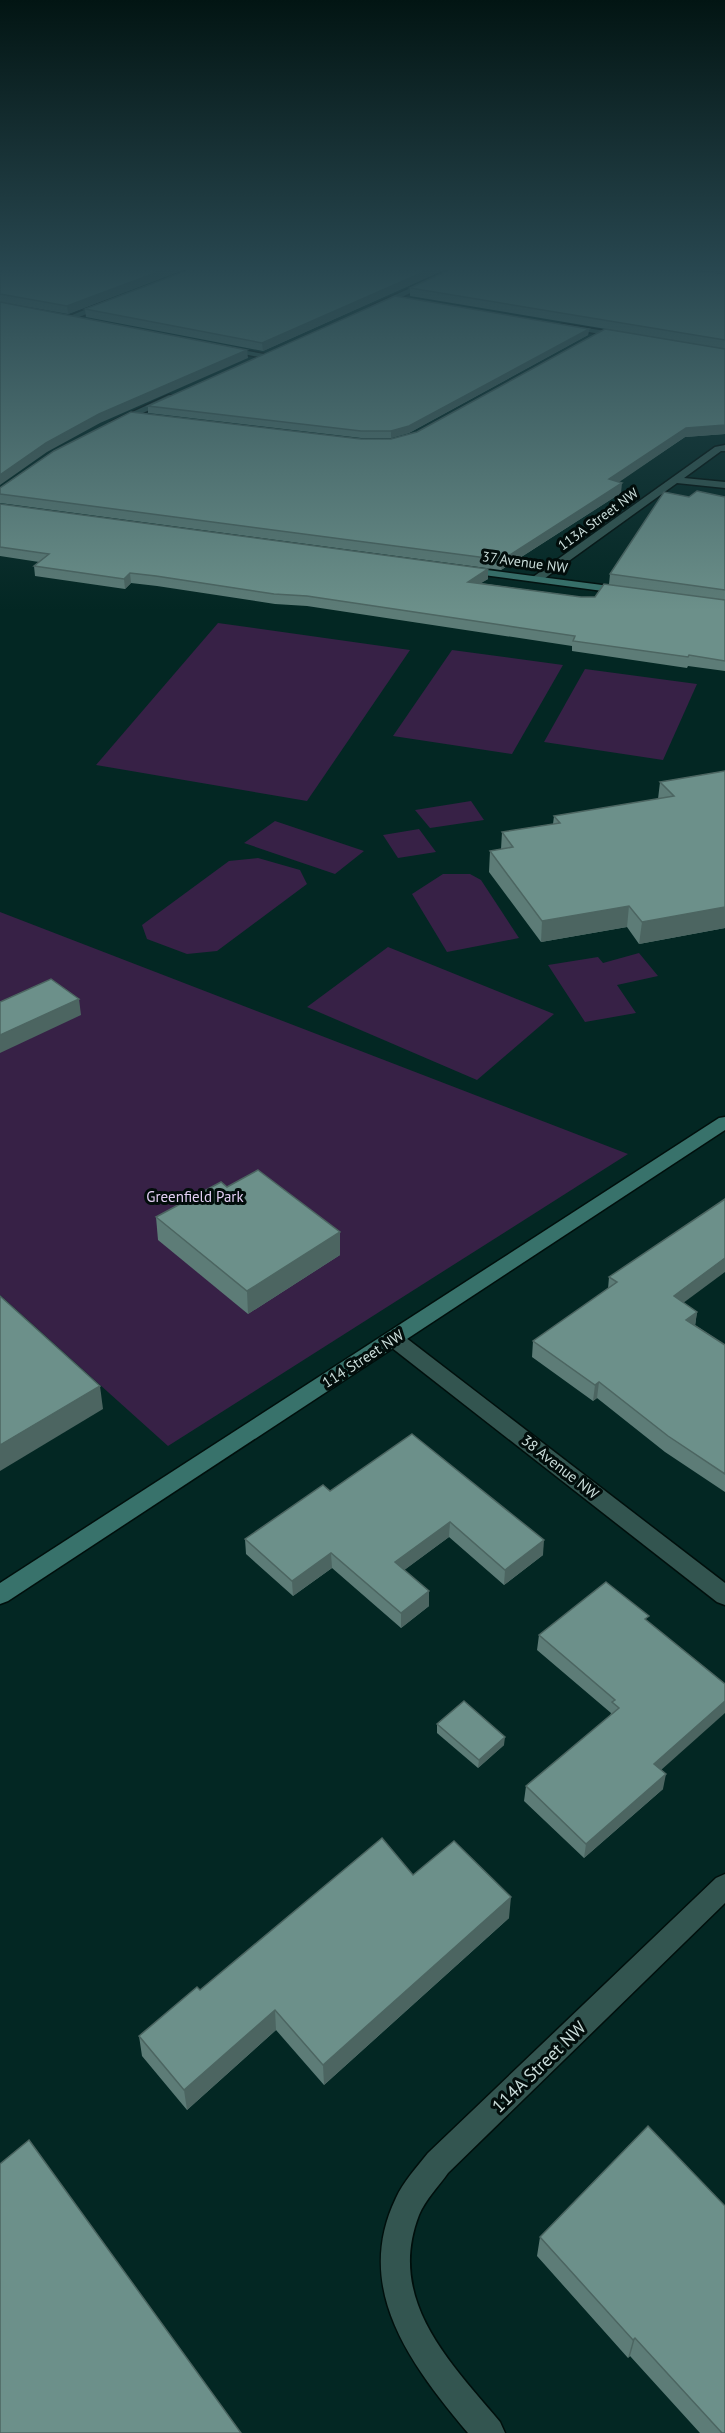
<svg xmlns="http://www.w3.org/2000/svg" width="725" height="2433" viewBox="0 0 725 2433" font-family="'PT Sans',sans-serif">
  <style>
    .green { fill: #372146 }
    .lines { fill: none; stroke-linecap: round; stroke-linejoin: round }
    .street-casing { stroke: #000f0c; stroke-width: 3 }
    .secondary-casing { stroke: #000f0c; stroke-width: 3 }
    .street { fill: #335550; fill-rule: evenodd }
    .secondary { fill: #38726b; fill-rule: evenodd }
    .wall { fill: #5d7c77 }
    .shaded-wall { fill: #4c6561 }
    .building { fill: #6c908a; stroke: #4c6561; stroke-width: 1.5 }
    .labels { text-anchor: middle; stroke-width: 6; stroke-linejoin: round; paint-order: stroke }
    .far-street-label { font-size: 14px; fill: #caddda; stroke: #020d0b }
    .park-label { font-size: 15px; fill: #e3cff4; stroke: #020d0b }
    .street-label { font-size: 15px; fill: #caddda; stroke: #020d0b }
    .near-street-label { font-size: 18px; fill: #caddda; stroke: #020d0b }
  </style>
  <rect width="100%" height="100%" fill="#032723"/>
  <g class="green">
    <polygon points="218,623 410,650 307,801 96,765"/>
    <polygon points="452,650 563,665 512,754 393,736"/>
    <polygon points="585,669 697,684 663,760 544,742"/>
    <polygon points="471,801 484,820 430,828 415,810"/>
    <polygon points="275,821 364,851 335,874 244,843"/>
    <polygon points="419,829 436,852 398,858 383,835"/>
    <polygon points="258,858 300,870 307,884 217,951 187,954 147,939 142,925 229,861"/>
    <polygon points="443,874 470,874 481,880 519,938 447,952 412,894"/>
    <polygon points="0,912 628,1154 168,1446 0,1295"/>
    <polygon points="388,947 554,1014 477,1080 307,1007"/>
    <polygon points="639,953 658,976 617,985 636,1013 585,1022 548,965 598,957 603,963"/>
  </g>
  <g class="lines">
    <defs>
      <g id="street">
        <polygon points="450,270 460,270 378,308 371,306"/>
        <polygon points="106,301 113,303 72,320 65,318"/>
        <polygon points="562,324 624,334 628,336 624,338 565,328 561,326"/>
        <polygon points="220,346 264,354 268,356 264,358 223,350 220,350"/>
        <polygon points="169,395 172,396 172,400 118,424 111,422"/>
        <polygon points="725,445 725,451 721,451 684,478 725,482 725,488 677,483 541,581 533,581 533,577 715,447"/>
        <polygon points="394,1332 401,1334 725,1583 725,1605 717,1602 387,1344 384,1339 387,1334"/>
        <path d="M725,1874V1903L448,2173C439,2186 425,2200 419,2215C386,2300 450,2362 500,2422L505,2433H468C412,2366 352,2289 396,2198C403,2182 417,2167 428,2153L716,1878Z"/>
      </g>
      <g id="secondary">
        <polygon points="465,567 625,588 630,591 625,594 461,572 461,568"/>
        <polygon points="725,1117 725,1130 8,1601 0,1604 0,1583 719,1118"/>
      </g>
    </defs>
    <use href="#street" class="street-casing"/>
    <use href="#secondary" class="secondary-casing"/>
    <use href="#street" class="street"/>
    <use href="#secondary" class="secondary"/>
  </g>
  <g class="wall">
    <polygon points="0,270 183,270 68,314 0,302"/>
    <polygon points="444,270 263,351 86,317 85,309"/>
    <polygon points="449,270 725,270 725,349 410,296 410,288"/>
    <polygon points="589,329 588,335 409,433 391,438 361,438 148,413 148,406"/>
    <polygon points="725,349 725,434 685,437 618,482 621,493 501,570 0,503 0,488 361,439 391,439"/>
    <polygon points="689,497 725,497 725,671 688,666 687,668 572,651 572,646 307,606 275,604 157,586 131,583 125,589 35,576 34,566 39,562 0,556 0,504 488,579 480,583 581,597 595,597 609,584 610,574"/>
    <polygon points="725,771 725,928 639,944 627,927 541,942 489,872 490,851 501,849 502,832 553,824 554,816 658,799 660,782"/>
    <polygon points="227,1187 340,1232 340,1255 248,1314 158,1240 156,1217"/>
    <polygon points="609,1277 683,1302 697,1312 695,1325 725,1345 725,1492 665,1452 597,1398 593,1401 532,1357 533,1341 608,1289"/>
    <polygon points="412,1434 543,1555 504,1585 449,1537 404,1570 429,1606 401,1628 332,1568 293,1596 246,1554 245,1539 330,1491"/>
    <polygon points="648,1621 663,1789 584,1858 524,1801 526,1786 610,1716 611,1713 537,1650 539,1635"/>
    <polygon points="437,1724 504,1745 478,1768 437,1733"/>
    <polygon points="413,1875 509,1918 324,2085 276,2030 187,2110 142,2056 139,2036 200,1990"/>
    <polygon points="540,2237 725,2433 700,2433 630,2356 628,2358 537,2256"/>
  </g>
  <g class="shaded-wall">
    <polygon points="163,270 183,270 68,314 67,306"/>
    <polygon points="428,270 444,270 263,351 262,343"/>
    <polygon points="589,329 588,335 409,433 391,438 391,431"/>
    <polygon points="247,350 248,358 100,423 47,452 0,485 0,475 46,443 99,414"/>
    <polygon points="725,425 725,434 685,437 609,489 609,479 686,428"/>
    <polygon points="622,483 621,493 501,570 502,560"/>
    <polygon points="488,569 488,579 467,592 468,582"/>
    <polygon points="130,573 131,583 125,589 124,579"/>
    <polygon points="629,906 627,927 541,942 542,921"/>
    <polygon points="725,907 725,928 639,944 642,922"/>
    <polygon points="79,999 81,1015 0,1053 0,1035"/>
    <polygon points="340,1232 340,1255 248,1314 247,1291"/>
    <polygon points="725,1258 725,1272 671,1312 674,1296"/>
    <polygon points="697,1312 695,1327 686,1320"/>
    <polygon points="599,1382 597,1398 593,1401 595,1385"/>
    <polygon points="100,1386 103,1409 0,1471 0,1445"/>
    <polygon points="450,1522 449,1537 395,1577 395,1562"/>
    <polygon points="544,1540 543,1555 504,1585 505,1570"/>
    <polygon points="331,1553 332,1568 293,1596 292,1581"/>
    <polygon points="429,1591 429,1606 401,1628 401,1613"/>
    <polygon points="725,1701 725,1713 651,1779 654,1764"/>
    <polygon points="505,1737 504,1745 478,1768 479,1760"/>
    <polygon points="666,1774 663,1789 584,1858 586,1844"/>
    <polygon points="511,1897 509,1918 324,2085 323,2065"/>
    <polygon points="275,2010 276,2030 187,2110 184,2090"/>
    <polygon points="635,2338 630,2356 628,2358 633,2340"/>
  </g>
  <g class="building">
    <polygon points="0,270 163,270 67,306 0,294"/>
    <polygon points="188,270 428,270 262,343 85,309"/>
    <polygon points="449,270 692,270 725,274 725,340 410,288"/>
    <polygon points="395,296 589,329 409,426 391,431 361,431 148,406"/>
    <polygon points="0,302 247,350 99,414 46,443 0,475"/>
    <polygon points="605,329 725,349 725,425 686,428 609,479 622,483 502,560 0,494 0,488 54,451 131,412 361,439 391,439 417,432"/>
    <polygon points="697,491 725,497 725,590 610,574 664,492 689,497"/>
    <polygon points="0,504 488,569 468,582 581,597 595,597 604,584 725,600 725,661 689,655 688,657 573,641 575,636 307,596 274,594 156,576 130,573 124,579 34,566 49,554 0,547"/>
    <polygon points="725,771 725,907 642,922 629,906 542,921 490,851 513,847 502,832 560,823 554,816 674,796 660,782"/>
    <polygon points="51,979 79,999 0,1035 0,1002"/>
    <polygon points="258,1170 340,1232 247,1291 156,1217 221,1182 227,1187"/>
    <polygon points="725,1199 725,1258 674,1296 697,1312 686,1320 725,1345 725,1474 668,1436 599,1382 595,1385 533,1341 617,1282 609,1277"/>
    <polygon points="0,1296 100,1386 0,1445"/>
    <polygon points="412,1434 544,1540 505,1570 450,1522 395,1562 429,1591 401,1613 331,1553 292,1581 245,1539 323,1485 330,1491"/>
    <polygon points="606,1582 649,1616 645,1619 725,1684 725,1701 654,1764 666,1774 586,1844 526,1786 619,1708 612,1702 615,1700 539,1635"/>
    <polygon points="464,1701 505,1737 479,1760 437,1724"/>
    <polygon points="382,1838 413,1875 454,1841 511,1897 323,2065 275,2010 184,2090 139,2036 197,1987 200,1990"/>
    <polygon points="648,2126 725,2206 725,2433 722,2433 635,2338 633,2340 540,2237"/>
    <polygon points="29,2140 241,2433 0,2433 0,2164"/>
  </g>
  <linearGradient id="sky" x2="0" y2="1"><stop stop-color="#021513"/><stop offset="0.44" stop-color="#284750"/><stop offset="1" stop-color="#284750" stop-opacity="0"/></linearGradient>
  <rect width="725" height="611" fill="url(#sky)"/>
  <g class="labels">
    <g class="far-street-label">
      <text transform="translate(598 519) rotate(-36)" y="5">113A Street NW</text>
      <text transform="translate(525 562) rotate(8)" y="5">37 Avenue NW</text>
    </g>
    <g class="park-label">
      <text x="195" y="1202">Greenfield Park</text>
    </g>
    <g class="street-label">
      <text transform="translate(363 1359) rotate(-33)" y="5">114 Street NW</text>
      <text transform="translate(560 1467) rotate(38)" y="5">38 Avenue NW</text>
    </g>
    <g class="near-street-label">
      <text transform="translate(539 2067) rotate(-44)" y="6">114A Street NW</text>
    </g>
  </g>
</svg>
